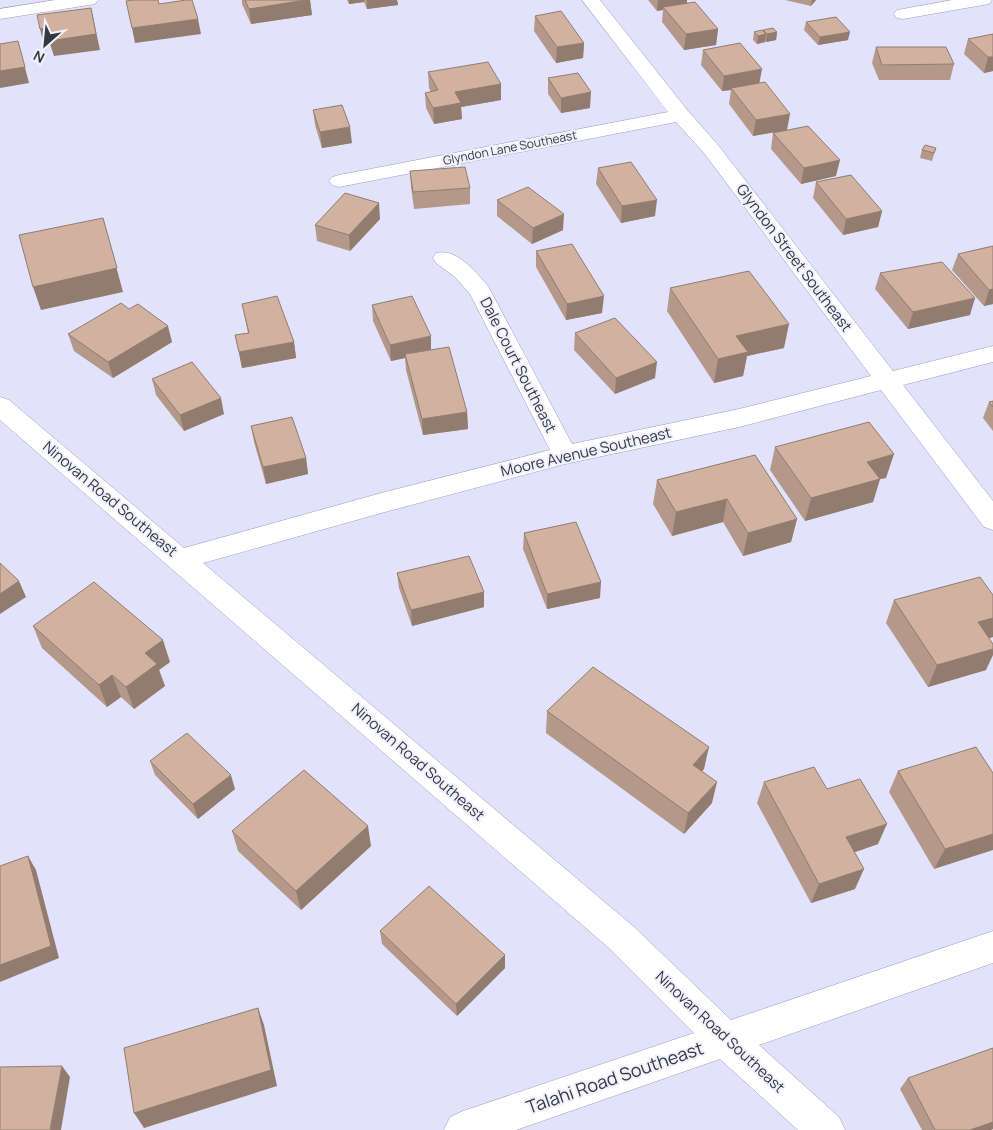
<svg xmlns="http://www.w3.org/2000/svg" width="993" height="1130" viewBox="0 0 993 1130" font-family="Manrope,sans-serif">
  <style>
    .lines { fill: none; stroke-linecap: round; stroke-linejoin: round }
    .minor-casing { stroke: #9c9ab9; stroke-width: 1 }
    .minor { fill: #fff; fill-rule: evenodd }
    .wall { fill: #b49889 }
    .shaded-wall { fill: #927c6f }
    .building { fill: #d1b19f; stroke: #927c6f }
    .labels { text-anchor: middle; stroke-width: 4; stroke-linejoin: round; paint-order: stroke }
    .far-street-label { font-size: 12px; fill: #363542; stroke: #f1f1fe }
    .street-label { font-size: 15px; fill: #363542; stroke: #f1f1fe }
    .near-street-label { font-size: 18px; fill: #363542; stroke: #f1f1fe }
  </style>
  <rect width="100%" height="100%" fill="#e3e2fc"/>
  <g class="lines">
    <defs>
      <g id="minor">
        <polygon points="55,0 98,0 95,4 89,5 0,19 0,9"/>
        <path d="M582,0H600L688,111L718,145L893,371L993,346V362L903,385L993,501V530L984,527L881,390L739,427L565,464L385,512L203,563L633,926L731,1020L993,931V963L759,1045L839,1117L845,1130H798L720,1059L516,1130H444L450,1117L463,1111L694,1033L609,948L0,420V397L9,400L184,548L385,492L550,450L470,294L455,277L436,263L433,258L436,253C458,248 475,272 488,286L572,444L739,409L871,376L704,153L676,122L339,187L332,185L329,181L332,177L339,175L668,112Z"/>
        <polygon points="952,0 992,0 989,4 983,5 903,19 897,18 894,14 897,10 903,9"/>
      </g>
    </defs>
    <use href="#minor" class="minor-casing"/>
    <use href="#minor" class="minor"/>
  </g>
  <g class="wall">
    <polygon points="242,0 310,0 312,15 251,24 242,4"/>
    <polygon points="347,0 397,0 398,5 367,9 364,2 349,4"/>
    <polygon points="648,0 687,0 687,3 718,29 716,45 684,50 662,22 663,10 657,11"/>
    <polygon points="785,0 816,0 811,6"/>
    <polygon points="535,16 584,43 583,58 556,63 534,31"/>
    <polygon points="806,22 848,40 818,45 804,30"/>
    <polygon points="763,30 777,32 776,40 766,42 765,41 765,42 757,44 753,40 754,32 763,31"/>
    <polygon points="993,34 993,71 984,73 964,54 968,39"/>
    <polygon points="876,47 954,64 950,80 879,80 872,63"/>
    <polygon points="703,50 759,83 787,130 836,176 801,184 771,149 773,133 779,131 753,136 729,104 731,90 722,91 701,65"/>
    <polygon points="428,72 501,84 501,100 461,107 462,119 434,124 426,108 425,93 431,92 429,88"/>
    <polygon points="548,78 590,108 561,113 548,94"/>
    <polygon points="313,110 352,143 322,148 315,125"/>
    <polygon points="936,148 932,161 920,158 922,150"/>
    <polygon points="598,168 655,216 621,223 596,184"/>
    <polygon points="410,171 470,188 470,204 414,209 411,187"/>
    <polygon points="816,182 882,211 878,227 843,235 813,198"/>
    <polygon points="497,200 563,230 532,244 497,216"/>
    <polygon points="380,219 350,251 317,241 315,225"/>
    <polygon points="993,246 993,304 984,306 952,270 958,254"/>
    <polygon points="536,251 602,313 566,320 536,267"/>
    <polygon points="880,273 970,315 908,329 875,289"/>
    <polygon points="670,288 784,348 747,356 743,376 714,383 667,311"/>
    <polygon points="242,304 294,342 296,358 242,368 235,335 248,333"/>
    <polygon points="372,305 431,350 467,412 468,429 423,435 406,370 405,358 391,361 373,321"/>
    <polygon points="575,333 655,378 615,394 574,350"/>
    <polygon points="68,334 172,342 113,378 74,351"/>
    <polygon points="152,379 224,414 184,431 156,395"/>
    <polygon points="993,401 993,431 983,418 989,402"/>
    <polygon points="251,426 306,458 308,474 266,484 254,442"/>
    <polygon points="775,447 886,478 880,479 873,502 805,521 770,470"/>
    <polygon points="755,455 797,519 791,542 743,556 723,522 672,536 653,504 657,480"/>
    <polygon points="524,533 600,598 547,609 523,549"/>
    <polygon points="397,573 484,592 484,607 412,626 399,588"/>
    <polygon points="894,600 993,637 989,638 986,670 928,687 886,623"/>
    <polygon points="33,626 170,662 159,670 165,686 134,709 121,697 107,707 42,648"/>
    <polygon points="547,711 704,769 702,771 712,803 684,834 546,733"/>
    <polygon points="150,761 235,789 198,819 155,775"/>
    <polygon points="898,771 993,773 934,869 889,792"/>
    <polygon points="764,782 827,789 878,844 855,852 855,889 811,903 757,803"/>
    <polygon points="232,831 371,846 301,910 238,851"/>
    <polygon points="380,931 505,968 457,1016 382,944"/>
    <polygon points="908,1078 993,1129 990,1130 922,1130 900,1089"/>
  </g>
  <g class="shaded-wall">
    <polygon points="306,0 310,0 312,15 251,24 249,9"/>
    <polygon points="349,0 364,0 364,2 349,4"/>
    <polygon points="367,0 397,0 398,5 367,9"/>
    <polygon points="658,0 687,0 687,6 663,7 663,10 657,11"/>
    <polygon points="812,0 816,0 811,6"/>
    <polygon points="91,8 100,50 54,56 50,44 44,45 40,29"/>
    <polygon points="198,19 201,34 135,43 132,28"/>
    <polygon points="718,29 716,45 684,50 686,34"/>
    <polygon points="777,32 776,40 766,42 767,34"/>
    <polygon points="850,32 848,40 818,45 820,37"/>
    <polygon points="766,34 765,42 757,44 758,36"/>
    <polygon points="18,41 29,83 0,88 0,71"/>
    <polygon points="584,43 583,58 556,63 557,47"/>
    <polygon points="988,57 993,57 993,71 984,73"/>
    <polygon points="762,69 759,85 731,88 731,90 722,91 724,76"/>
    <polygon points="501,84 501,100 461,107 462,119 434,124 433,108 455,92"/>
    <polygon points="591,92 590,108 561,113 561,98"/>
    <polygon points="790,114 787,130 753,136 756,120"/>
    <polygon points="350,127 352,143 322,148 320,132"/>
    <polygon points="840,160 836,176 801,184 804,168"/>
    <polygon points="657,200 655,216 621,223 622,206"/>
    <polygon points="379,203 380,219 350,251 349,235"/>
    <polygon points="882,211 878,227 843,235 846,219"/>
    <polygon points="564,214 563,230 532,244 533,228"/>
    <polygon points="103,218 123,292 41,310 33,287"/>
    <polygon points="993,289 993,304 984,306 989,290"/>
    <polygon points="604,296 602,313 566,320 567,304"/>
    <polygon points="975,298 970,315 908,329 913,312"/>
    <polygon points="789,324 784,348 747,356 743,376 714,383 718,359 736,336"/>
    <polygon points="168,326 172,342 113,378 108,362"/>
    <polygon points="431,336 431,352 405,354 405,358 391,361 390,345"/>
    <polygon points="294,342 296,358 242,368 239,352"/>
    <polygon points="657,362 655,378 615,394 616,378"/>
    <polygon points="221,398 224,414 184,431 180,415"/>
    <polygon points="467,412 468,429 423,435 422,419"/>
    <polygon points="894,454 886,478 880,479 873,502 805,521 811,498 867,462"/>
    <polygon points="306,458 308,474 266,484 263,467"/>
    <polygon points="727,499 723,522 672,536 676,512"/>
    <polygon points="797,519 791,542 743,556 748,533"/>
    <polygon points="19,581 26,597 0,614 0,594"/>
    <polygon points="601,582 600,598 547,609 547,594"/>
    <polygon points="484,592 484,607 412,626 411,610"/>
    <polygon points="993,618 993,637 968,645 978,622"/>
    <polygon points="163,640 170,662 159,670 165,686 134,709 126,687 145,653"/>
    <polygon points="993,649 993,655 986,670 928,687 937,665"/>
    <polygon points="112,675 121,697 107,707 99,685"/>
    <polygon points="709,747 704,769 688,786 693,765"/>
    <polygon points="231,775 235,789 198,819 193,804"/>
    <polygon points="717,782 712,803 684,834 688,813"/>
    <polygon points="887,824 878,844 838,858 846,837"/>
    <polygon points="368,826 371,846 301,910 296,891"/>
    <polygon points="993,834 993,850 934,869 945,849"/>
    <polygon points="28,856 36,870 59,958 0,982 0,965"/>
    <polygon points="864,869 855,889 811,903 819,884"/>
    <polygon points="505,955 505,968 457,1016 456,1004"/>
    <polygon points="258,1008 264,1025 277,1086 144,1128 134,1113"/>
    <polygon points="62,1066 70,1077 61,1130 50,1130"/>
    <polygon points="993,1122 993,1129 990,1130 970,1130"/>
  </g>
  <g class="building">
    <polygon points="133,0 158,0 159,4 186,0 192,0 198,19 132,28 126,1"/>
    <polygon points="245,0 306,0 249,9"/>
    <polygon points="695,2 718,29 686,34 663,7"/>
    <polygon points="91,8 96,34 49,41 47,28 40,29 37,15"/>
    <polygon points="561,11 584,43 557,47 535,16"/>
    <polygon points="836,17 850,32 820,37 806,22"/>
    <polygon points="773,28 777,32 767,34 763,30"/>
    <polygon points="762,30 766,34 758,36 754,32"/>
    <polygon points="993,34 993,57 988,57 968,39"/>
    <polygon points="18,41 25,67 0,71 0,44"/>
    <polygon points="740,43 762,69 724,76 703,50"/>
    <polygon points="876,47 946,47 954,64 882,65"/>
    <polygon points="488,62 501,84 455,92 461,103 433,108 425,93 438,90 428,72"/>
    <polygon points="578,73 591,92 561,98 548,78"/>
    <polygon points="765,82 790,114 756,120 731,88"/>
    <polygon points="342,105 350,127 320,132 313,110"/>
    <polygon points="808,126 840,160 804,168 773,133"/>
    <polygon points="925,145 936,148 934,153 922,150"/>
    <polygon points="631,162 657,200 622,206 598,168"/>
    <polygon points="465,167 470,188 413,192 410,171"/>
    <polygon points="851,175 882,211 846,219 816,182"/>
    <polygon points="528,187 564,214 533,228 497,200"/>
    <polygon points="345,193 379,203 349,235 315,225"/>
    <polygon points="103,218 117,268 33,287 19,235"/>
    <polygon points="572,244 604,296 567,304 536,251"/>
    <polygon points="993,246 993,289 989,290 958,254"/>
    <polygon points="942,262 975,298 913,312 880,273"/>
    <polygon points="749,271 789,324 736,336 748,352 718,359 670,288"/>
    <polygon points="277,296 294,342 239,352 235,335 249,333 242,304"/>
    <polygon points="412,296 431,336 390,345 372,305"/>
    <polygon points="121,303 129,309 138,304 168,326 108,362 68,334"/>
    <polygon points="615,318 657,362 616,378 575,333"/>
    <polygon points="449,347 467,412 422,419 405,354"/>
    <polygon points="192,362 221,398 180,415 152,379"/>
    <polygon points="993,401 993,407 989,402"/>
    <polygon points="292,417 306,458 263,467 251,426"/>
    <polygon points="869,422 894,454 867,462 880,479 811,498 775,447"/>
    <polygon points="755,455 797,519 748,533 727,499 676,512 657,480"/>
    <polygon points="576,522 601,582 547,594 524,533"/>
    <polygon points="469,556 484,592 411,610 397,573"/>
    <polygon points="0,563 19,581 0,594"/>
    <polygon points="980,577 993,595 993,618 978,622 993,644 993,649 937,665 894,600"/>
    <polygon points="94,582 163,640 145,653 157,664 126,687 112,675 99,685 33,626"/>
    <polygon points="593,667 709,747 693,765 717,782 688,813 547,711"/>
    <polygon points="187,733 231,775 193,804 150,761"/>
    <polygon points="976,747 993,773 993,834 945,849 898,771"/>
    <polygon points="814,767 827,789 860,779 887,824 846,837 864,869 819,884 764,782"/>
    <polygon points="304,770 368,826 296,891 232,831"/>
    <polygon points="28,856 51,946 0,965 0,866"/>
    <polygon points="429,886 505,955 456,1004 380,931"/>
    <polygon points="258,1008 271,1070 134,1113 124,1048"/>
    <polygon points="993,1048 993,1122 970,1130 935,1130 908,1078"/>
    <polygon points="62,1066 50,1130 0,1130 0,1067"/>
  </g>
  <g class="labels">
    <g class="far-street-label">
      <text transform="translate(510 148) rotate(-11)" y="4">Glyndon Lane Southeast</text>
    </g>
    <g class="street-label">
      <text transform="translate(794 258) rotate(53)" y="5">Glyndon Street Southeast</text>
      <text transform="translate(518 365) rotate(63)" y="5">Dale Court Southeast</text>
      <text transform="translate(586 452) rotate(-13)" y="5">Moore Avenue Southeast</text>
      <text transform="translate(110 499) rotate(40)" y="5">Ninovan Road Southeast</text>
      <text transform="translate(418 762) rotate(41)" y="5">Ninovan Road Southeast</text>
      <text transform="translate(720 1032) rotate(43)" y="5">Ninovan Road Southeast</text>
    </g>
    <g class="near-street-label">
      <text transform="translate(615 1078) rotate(-19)" y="6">Talahi Road Southeast</text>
    </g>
  </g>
  <g transform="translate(45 45) rotate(207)" stroke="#f1f1fe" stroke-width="4" paint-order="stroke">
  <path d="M0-4L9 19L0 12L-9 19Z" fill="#363542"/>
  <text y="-8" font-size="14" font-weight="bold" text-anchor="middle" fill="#363542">N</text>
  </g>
</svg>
